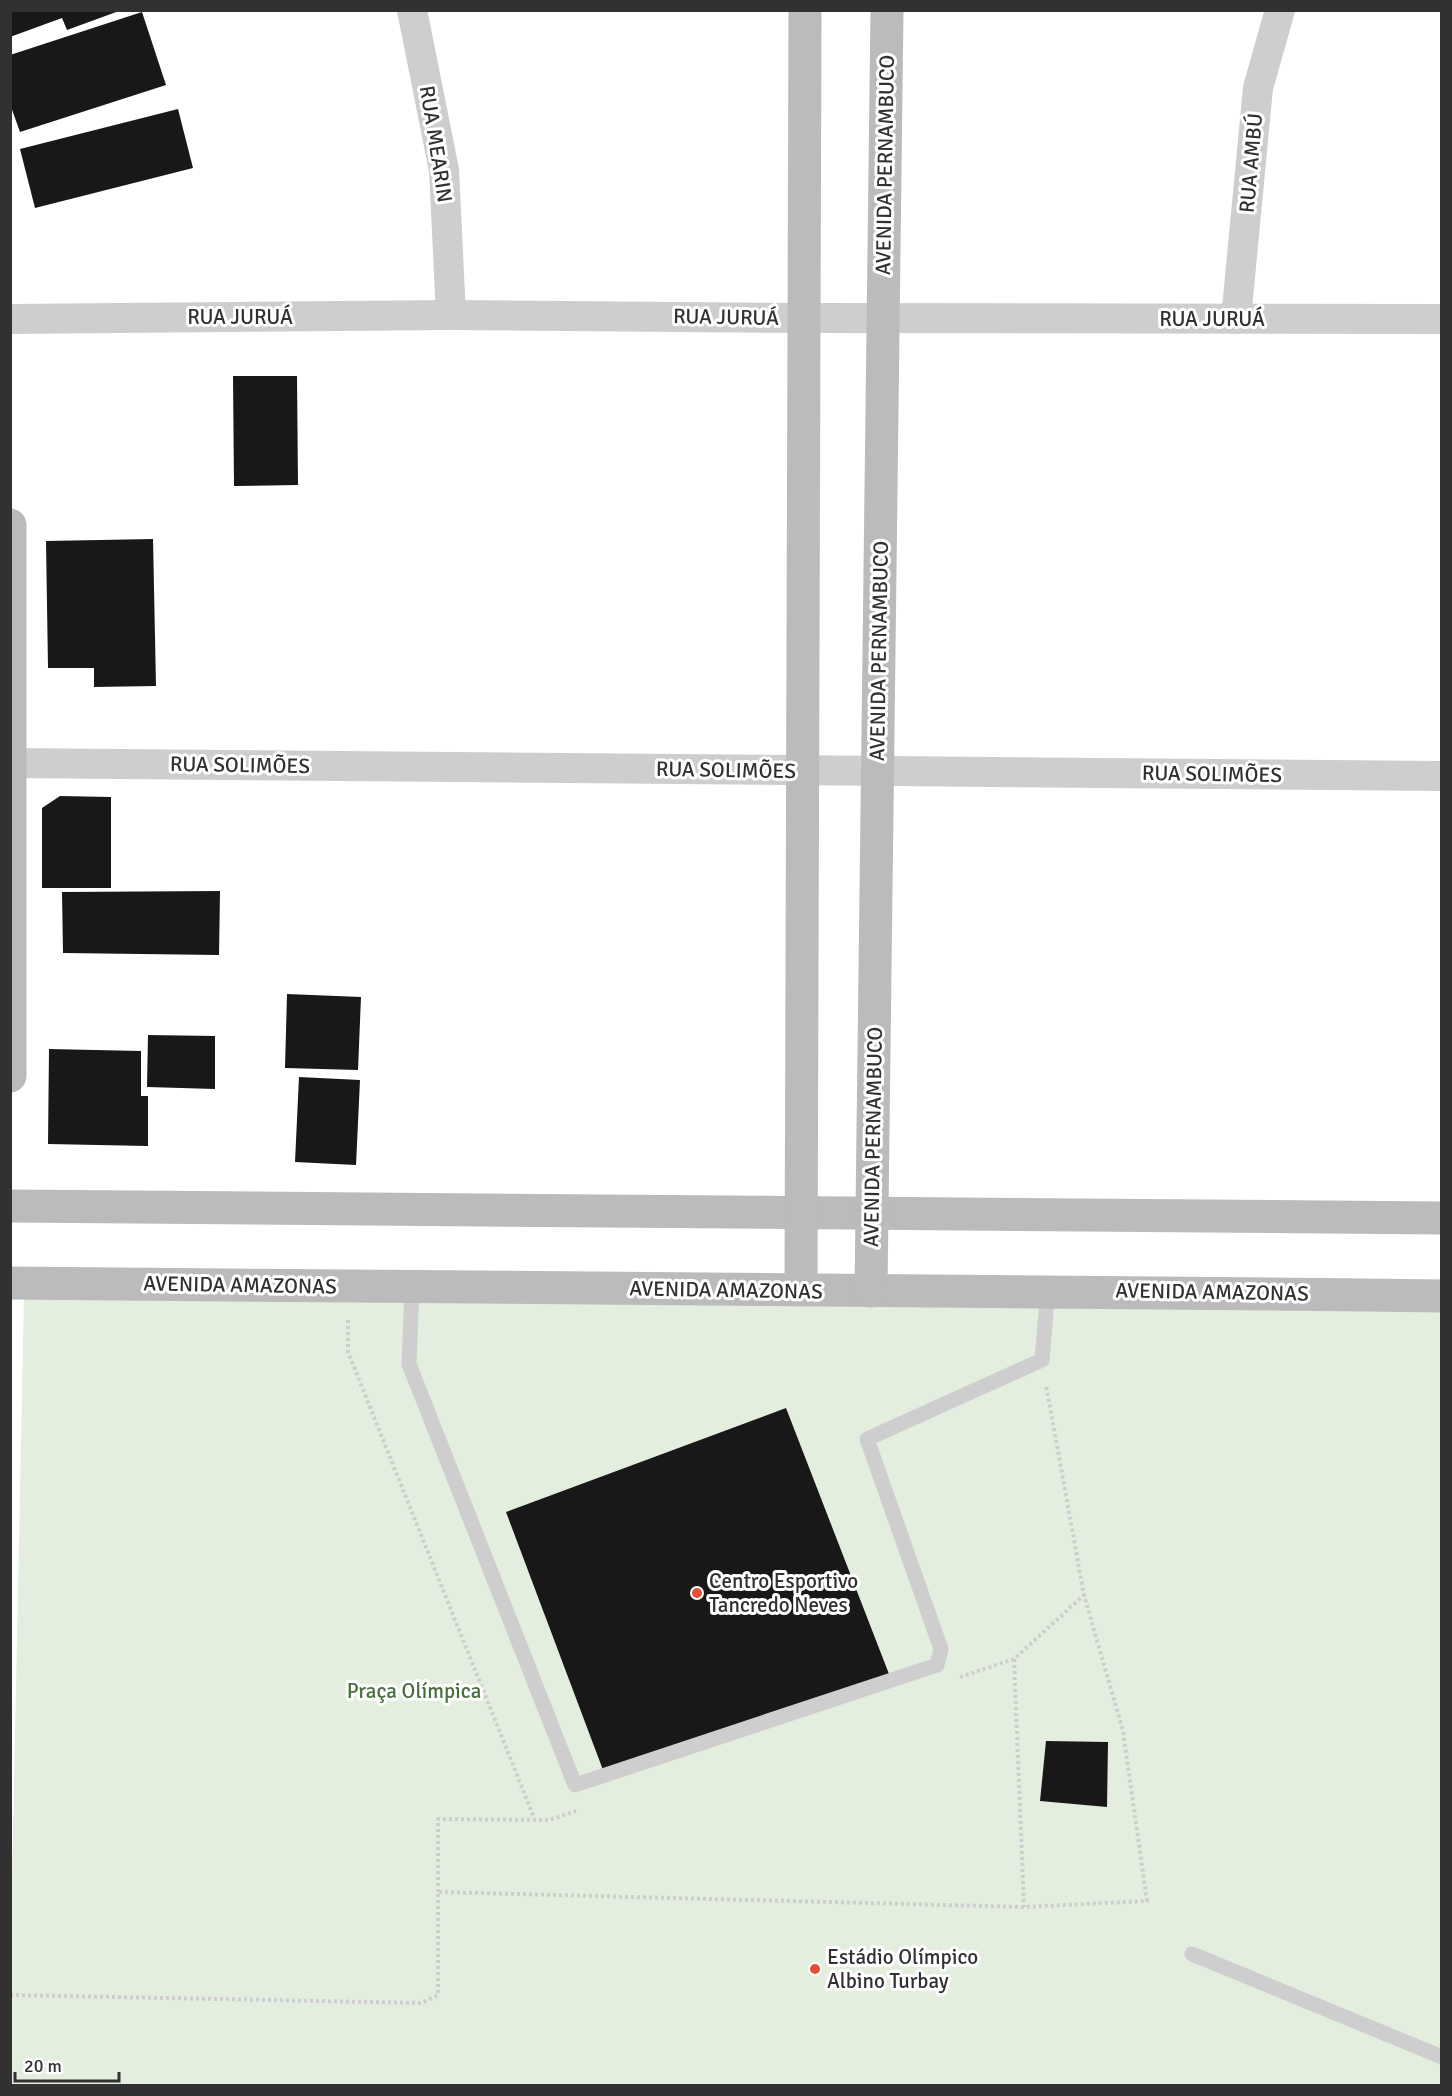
<svg xmlns="http://www.w3.org/2000/svg" width="1452" height="2096" viewBox="0 0 1452 2096" font-family="Signika,sans-serif">
  <style>
    .green { fill: #e4eedf }
    .building { fill: #181818 }
    .lines { fill: none; stroke-linecap: round; stroke-linejoin: round }
    .path { stroke: #cecece; stroke-width: 4; stroke-dasharray: 3 3; stroke-linecap: butt }
    .lane { stroke: #cecece; stroke-width: 15 }
    .street { stroke: #cecece; stroke-width: 30 }
    .secondary { stroke: #bbb; stroke-width: 33 }
    .poi-dot { fill: #e64e35; stroke: #fff; stroke-width: 2 }
    .labels { text-anchor: middle; stroke-width: 6; stroke-linejoin: round; paint-order: stroke }
    .street-label { font-size: 21px; fill: #313131; stroke: #fff }
    .poi-label { font-size: 21px; fill: #313131; stroke: #fff; text-anchor: start }
    .park-label { font-size: 21px; fill: #496d3d; stroke: #fff }
  </style>
  <rect width="100%" height="100%" fill="#fff"/>
  <polygon class="green" points="24,1294 1441,1312 1441,2085 11,2086 11,1934"/>
  <g class="building">
    <polygon points="10,10 119,10 119,11 67,30 62,18 10,37"/>
    <polygon points="142,12 166,85 20,132 10,104 10,55"/>
    <polygon points="178,109 193,168 35,208 20,149"/>
    <polygon points="233,376 297,376 298,485 234,486"/>
    <polygon points="153,539 156,686 94,687 94,668 48,668 46,541"/>
    <polygon points="60,796 111,797 111,888 42,888 42,808"/>
    <polygon points="220,891 219,955 63,953 62,892"/>
    <polygon points="287,994 361,997 358,1070 285,1068"/>
    <polygon points="148,1035 215,1036 215,1089 147,1087"/>
    <polygon points="49,1049 141,1051 141,1096 148,1096 148,1146 48,1144"/>
    <polygon points="299,1077 360,1080 356,1165 295,1162"/>
    <polygon points="786,1408 889,1674 603,1770 506,1512"/>
    <polygon points="1046,1741 1108,1742 1107,1807 1040,1801"/>
  </g>
  <g class="lines">
    <g class="path">
      <polyline points="348,1320 348,1352 535,1820"/>
      <polyline points="1014,1659 1024,1907"/>
      <polyline points="960,1677 1014,1659 1084,1595"/>
      <polyline points="438,1892 438,1819 549,1820 576,1811"/>
      <polyline points="10,1995 422,2003 438,1995 438,1892 1024,1907 1147,1901 1123,1731 1084,1595 1046,1385"/>
    </g>
    <g class="lane">
      <polyline points="412,1287 409,1364 575,1785 937,1665 941,1649 867,1439 1042,1360 1048,1290"/>
      <polyline points="1192,1954 1442,2057"/>
    </g>
    <g class="street">
      <polyline points="412,10 444,170 451,315"/>
      <polyline points="10,319 451,315 804,318 1442,319"/>
      <polyline points="1236,319 1258,88 1280,10"/>
      <polyline points="10,763 1442,776"/>
    </g>
    <g class="secondary">
      <polyline points="10,525 10,1076"/>
      <polyline points="10,1206 1442,1218"/>
      <path d="M10,1283C488,1288 965,1289 1442,1296"/>
      <polyline points="801,1290 805,10"/>
      <polyline points="871,1291 887,10"/>
    </g>
  </g>
  <g class="poi-dot">
    <circle cx="697" cy="1593" r="6"/>
    <circle cx="815" cy="1969" r="6"/>
  </g>
  <g class="labels">
    <g class="street-label">
      <text transform="translate(436 144) rotate(81)" y="7">RUA MEARIN</text>
      <text transform="translate(1251 163) rotate(-85)" y="7">RUA AMBÚ</text>
      <text transform="translate(885 165) rotate(-89)" y="7">AVENIDA PERNAMBUCO</text>
      <text x="240" y="324">RUA JURUÁ</text>
      <text transform="translate(726 317) rotate(1)" y="7">RUA JURUÁ</text>
      <text x="1212" y="326">RUA JURUÁ</text>
      <text transform="translate(879 651) rotate(-89)" y="7">AVENIDA PERNAMBUCO</text>
      <text transform="translate(240 765) rotate(1)" y="7">RUA SOLIMÕES</text>
      <text transform="translate(726 770) rotate(1)" y="7">RUA SOLIMÕES</text>
      <text transform="translate(1212 774) rotate(1)" y="7">RUA SOLIMÕES</text>
      <text transform="translate(873 1137) rotate(-89)" y="7">AVENIDA PERNAMBUCO</text>
      <text transform="translate(240 1285) rotate(1)" y="7">AVENIDA AMAZONAS</text>
      <text transform="translate(726 1290) rotate(1)" y="7">AVENIDA AMAZONAS</text>
      <text transform="translate(1212 1292) rotate(1)" y="7">AVENIDA AMAZONAS</text>
    </g>
    <g class="poi-label">
      <text x="709" y="1588">Centro Esportivo<tspan x="709" dy="24">Tancredo Neves</tspan></text>
      <text x="827" y="1964">Estádio Olímpico<tspan x="827" dy="24">Albino Turbay</tspan></text>
    </g>
    <g class="park-label">
      <text x="414" y="1698">Praça Olímpica</text>
    </g>
  </g>
  <rect width="1452" height="2096" fill="none" stroke="#313131" stroke-width="24"/>
  <path d="M15 2072v9h104v-9" fill="none" stroke="#313131" stroke-width="3"/>
  <text x="24" y="2072" font-size="18" fill="#313131" stroke="#ffffff" stroke-width="4.5" paint-order="stroke">20 m</text>
</svg>
